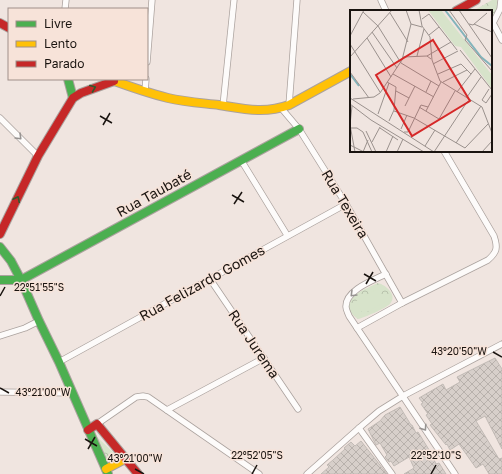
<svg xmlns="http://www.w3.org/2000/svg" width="502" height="474" viewBox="0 0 502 474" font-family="'Golos Text',sans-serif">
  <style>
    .forest { fill: url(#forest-crowns) }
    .pitch { fill: #d7e3ca }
    .building { fill: url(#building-cross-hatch); stroke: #c2bbb6 }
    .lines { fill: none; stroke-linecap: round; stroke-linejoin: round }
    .street-casing { stroke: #aba29e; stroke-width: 7 }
    .fast-casing { stroke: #aba29e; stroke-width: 10 }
    .slow-casing { stroke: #aba29e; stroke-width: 10 }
    .jam-casing { stroke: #aba29e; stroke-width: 10 }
    .street { stroke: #fdfbfa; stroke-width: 5.5 }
    .fast { stroke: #4caf50; stroke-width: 8 }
    .slow { stroke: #ffc107; stroke-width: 8 }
    .jam { stroke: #c62828; stroke-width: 8 }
    .oneway { stroke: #305a2d }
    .oneway2 { stroke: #979391 }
    .ticks { fill: none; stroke: #1a1410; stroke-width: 1.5 }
    .labels { text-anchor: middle; stroke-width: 3; stroke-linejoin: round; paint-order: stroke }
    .street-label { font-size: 14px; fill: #1a1410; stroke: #f7e3d9 }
    .inset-river { fill: none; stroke: #83b4bb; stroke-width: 2 }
    .inset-road { fill: none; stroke: #9a918d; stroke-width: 1 }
    .view { fill: #d62828; fill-opacity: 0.15; stroke: #d62828; stroke-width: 2 }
    .inset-edge { fill: none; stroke: #1a1410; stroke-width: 2 }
    .ticks-label { font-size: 10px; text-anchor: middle; fill: #1a1410; stroke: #f7e3d9; stroke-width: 3; stroke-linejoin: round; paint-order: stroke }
  </style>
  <defs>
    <pattern id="forest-crowns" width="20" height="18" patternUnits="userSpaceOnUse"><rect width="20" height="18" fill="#d7e3ca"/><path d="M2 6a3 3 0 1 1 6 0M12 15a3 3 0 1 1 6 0" fill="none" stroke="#b8c2ac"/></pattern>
    <pattern id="building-cross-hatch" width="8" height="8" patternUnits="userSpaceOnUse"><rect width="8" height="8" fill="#d7cfca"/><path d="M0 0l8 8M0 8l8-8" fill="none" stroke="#b8b1ac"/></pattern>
  </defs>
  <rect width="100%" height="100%" fill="#f0e5e0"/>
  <g class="forest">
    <path d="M492,0H497C500,7 497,13 491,17V11H473Z"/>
    <path d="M378,283C386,285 398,295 390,304C386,308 364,318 358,319C333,301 363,290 378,283Z"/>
    <polygon points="96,436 116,455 106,462"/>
  </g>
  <polygon class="pitch" points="377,289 385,302 363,314 356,301"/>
  <g class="building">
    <polygon points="495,358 502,369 502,449 485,416 476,421 499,459 502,458 502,474 489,474 483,464 476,468 459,444 450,450 447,444 446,445 430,425 432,424 426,415 428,414 421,404 423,403 419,398 443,384 446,390 460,382 457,377"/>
    <polygon points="400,407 411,425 412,425 416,433 418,432 431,453 436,464 439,463 446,474 404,474 414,468 409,457 394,466 391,461 389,462 385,457 387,455 380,443 376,445 368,429 380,421 385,415"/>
    <polygon points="361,441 387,474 321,474 329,467 327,465 333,460 345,449 344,448 351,442 355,446"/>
  </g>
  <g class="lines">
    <defs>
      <g id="street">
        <polyline points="381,0 386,11"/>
        <polyline points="65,9 66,0"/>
        <polyline points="493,23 500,9 501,0"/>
        <polyline points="493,23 502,40"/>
        <polyline points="147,62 152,0"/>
        <polyline points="145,91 146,79"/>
        <polyline points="289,105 297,0"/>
        <polyline points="223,106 234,0"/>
        <polyline points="282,109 299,129 346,204 402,303"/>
        <polyline points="0,118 38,156"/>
        <polyline points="241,160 287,235"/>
        <path d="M386,274C374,280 345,290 346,307C346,310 348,313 349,316L455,474"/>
        <polyline points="210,279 298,409"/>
        <path d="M357,328L402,303L488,260C497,252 498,248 494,236L444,151"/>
        <polyline points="0,336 25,328 39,321"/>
        <polyline points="59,362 346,204"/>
        <polyline points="0,392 72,393"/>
        <polyline points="167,410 264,358"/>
        <polyline points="97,424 136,397 143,396 148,397 259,474"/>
        <polyline points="359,428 392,474"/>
        <polyline points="307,474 359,428 379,411 403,396 502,344"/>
      </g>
      <g id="fast">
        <polyline points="68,79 73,98"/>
        <polyline points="0,247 11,261 21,280 39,321 59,362 108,474"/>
        <polyline points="0,280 21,280 299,129"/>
      </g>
      <g id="slow">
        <path d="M109,79C128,86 148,93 168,98C185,102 202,103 219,105C244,109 265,114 289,105L351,71"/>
        <polyline points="106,469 125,459"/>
      </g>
      <g id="jam">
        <polyline points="456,11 476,0"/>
        <polyline points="0,23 9,28"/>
        <polyline points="0,234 38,156 73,98 81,93 114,81"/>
        <polyline points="88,430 97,424 138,474"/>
      </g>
    </defs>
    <use href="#street" class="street-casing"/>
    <use href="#fast" class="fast-casing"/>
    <use href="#slow" class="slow-casing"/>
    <use href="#jam" class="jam-casing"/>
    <use href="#street" class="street"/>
    <use href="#fast" class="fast"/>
    <use href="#slow" class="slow"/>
    <use href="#jam" class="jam"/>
  </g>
  <defs><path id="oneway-chevron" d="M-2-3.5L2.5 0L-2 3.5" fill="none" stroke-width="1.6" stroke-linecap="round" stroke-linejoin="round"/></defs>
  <g class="oneway">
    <use href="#oneway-chevron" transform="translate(93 88) rotate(-22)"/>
    <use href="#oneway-chevron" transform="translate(17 199) rotate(-64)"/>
  </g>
  <g class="oneway2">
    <use href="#oneway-chevron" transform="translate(19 137) rotate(45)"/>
    <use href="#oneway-chevron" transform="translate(353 294) rotate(135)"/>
    <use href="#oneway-chevron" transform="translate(424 428) rotate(56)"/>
  </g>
  <path class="ticks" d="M100,116L112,123M103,125L110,113M232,195L244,202M234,204L242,192M364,274L376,281M366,284L373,272M0,296L5,287M493,352L502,357M0,388L9,393M85,439L97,446M88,449L95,437M135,469L144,474M252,474L257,465M431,474L436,465"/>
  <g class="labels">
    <g class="street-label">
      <text transform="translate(154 193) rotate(-29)" y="5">Rua Taubaté</text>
      <text transform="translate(345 204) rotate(59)" y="5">Rua Texeira</text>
      <text transform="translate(202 283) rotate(-29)" y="5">Rua Felizardo Gomes</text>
      <text transform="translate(254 344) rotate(56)" y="5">Rua Jurema</text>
    </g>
  </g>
  <g transform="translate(350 10)">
    <rect width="142" height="142" fill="#f0e5e0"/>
    <path d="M78,0H91L142,65V79L111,37L105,36Z" fill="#d7e3ca"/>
    <path class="inset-river" d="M95,0L131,47L142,56M0,64L9,76"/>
    <path class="inset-road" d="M56,0L61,14L72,17M69,0L72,16L80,27L82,50L90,71L132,97L142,123M99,0L117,25L115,30L142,61M109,0L142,48M13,2L28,16L51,53L89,76M40,3L58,32M72,9L79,4L107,40M119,14L123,15L137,3M124,14L142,22M22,22L47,58M79,25L89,17M0,26L14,0M17,28L41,67M0,34L30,82M110,40L142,80M67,46L74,19M77,46L101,32M0,47L42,0M53,47L77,46L81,49M83,54L108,41M0,62L19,88M43,64L84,87M88,64L111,54L121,64M37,72L46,77L44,100L39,111M93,72L117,60M139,79L132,90L136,93L142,84M46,81L59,88M76,82L81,71M107,82L125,59M117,87L131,67M0,88L84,142M3,89L24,87L30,83L52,50L61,14M0,94L21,110L74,142M2,96L0,115L5,142M55,96L65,76M69,97L89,109L105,81M44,101L64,108L115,138L138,114M76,101L91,72M28,104L39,73M1,118H7L13,122L22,142M30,118L48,130M51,119L57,105M16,121L26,142M54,122H58L71,95L78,97M22,132L30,117M106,133L131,96M0,135L14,142M75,136L85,120M13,142L18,130M36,142L43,126M47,142L53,129M84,142L117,92L121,90M132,142L142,131"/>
    <path class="view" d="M83,30L120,91L62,126L26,65Z"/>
    <rect width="142" height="142" class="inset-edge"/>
  </g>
  <g class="ticks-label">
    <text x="39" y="291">22°51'55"S</text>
    <text x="459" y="355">43°20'50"W</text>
    <text x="43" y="396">43°21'00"W</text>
    <text x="257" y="459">22°52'05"S</text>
    <text x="436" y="459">22°52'10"S</text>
    <text x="135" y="462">43°21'00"W</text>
  </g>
  <rect x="8" y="8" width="140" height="72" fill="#f7e3d9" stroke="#9f9089"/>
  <rect x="16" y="21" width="20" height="6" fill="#4caf50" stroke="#9f9089"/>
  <text x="44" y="28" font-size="12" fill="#1a1410">Livre</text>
  <rect x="16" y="41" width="20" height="6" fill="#ffc107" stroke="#9f9089"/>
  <text x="44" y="48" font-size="12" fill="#1a1410">Lento</text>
  <rect x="16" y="61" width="20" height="6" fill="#c62828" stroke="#9f9089"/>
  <text x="44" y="68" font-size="12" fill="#1a1410">Parado</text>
</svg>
